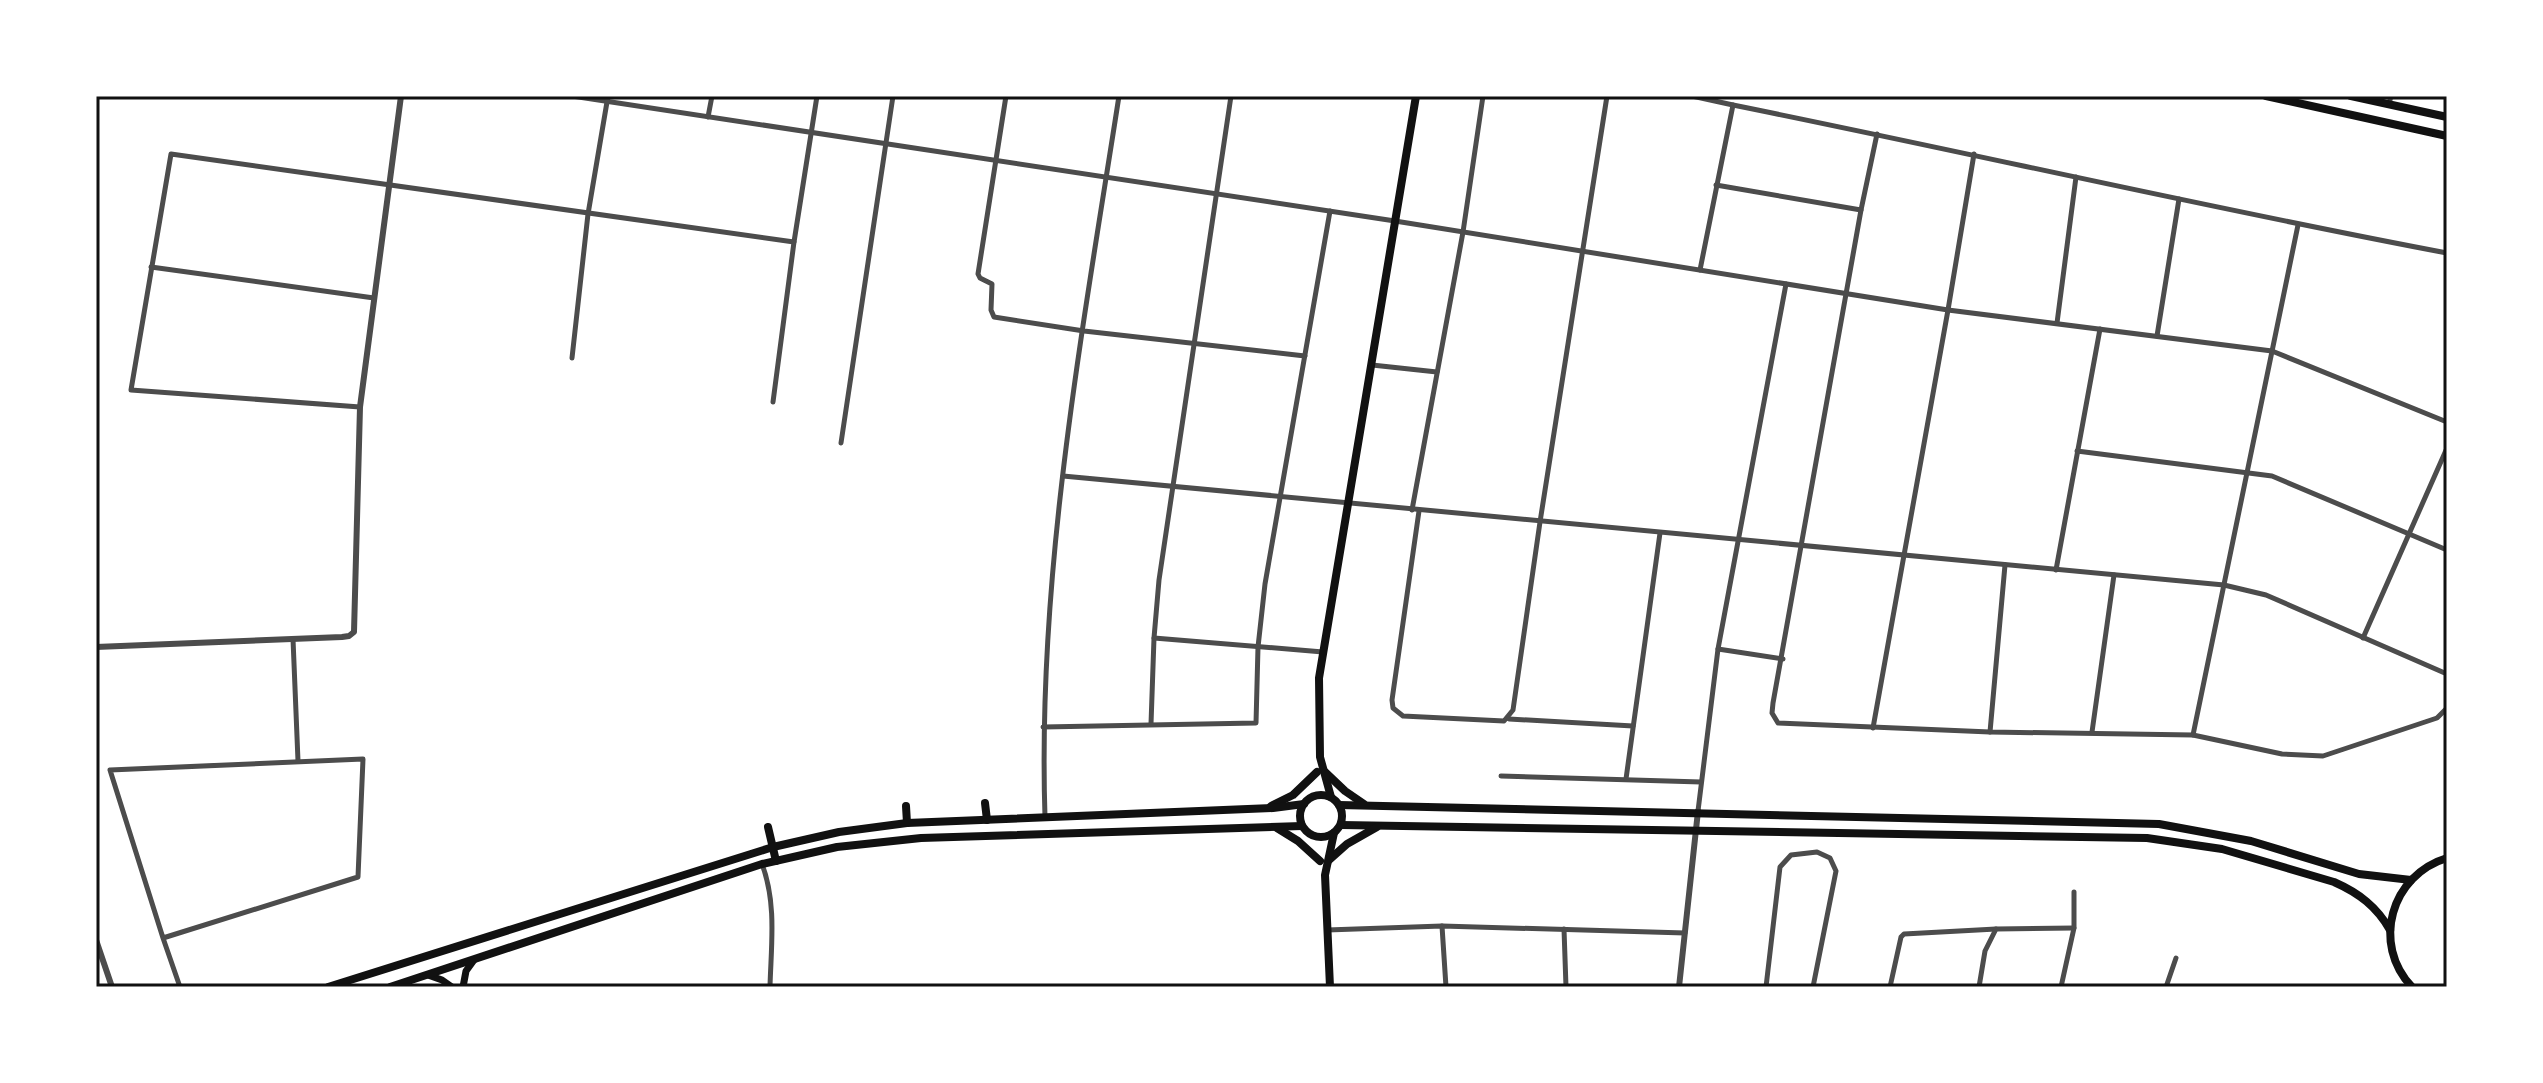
<svg xmlns="http://www.w3.org/2000/svg" width="2543" height="1083" viewBox="0 0 2543 1083" font-family="'Crimson Pro',serif">
  <style>
    .lines { fill: none; stroke-linecap: round; stroke-linejoin: round }
    .minor { stroke: #4c4c4c; stroke-width: 5 }
    .tertiary { stroke: #4c4c4c; stroke-width: 6 }
    .secondary { stroke: #111; stroke-width: 7 }
    .primary { stroke: #111; stroke-width: 8 }
    .trunk { stroke: #111; stroke-width: 8 }
    .neatline { fill: none; stroke: #111; stroke-width: 3 }
  </style>
  <rect width="100%" height="100%" fill="#fff"/>
  <g class="lines">
    <g class="minor">
      <polyline points="572,96 1395,221 1948,310 2272,351 2447,422"/>
      <polyline points="1006,96 978,274 980,278 992,284 991,310 994,317 1084,331 1305,356"/>
      <polyline points="1692,96 1733,105"/>
      <polyline points="2389,104 2391,96"/>
      <polyline points="708,117 712,96"/>
      <polyline points="1877,134 1861,210 1773,703 1772,713 1778,723 1990,732 2193,735 2282,754 2323,756 2437,718 2447,708"/>
      <polyline points="1716,185 1861,210"/>
      <polyline points="151,267 374,298"/>
      <path d="M1700,270L1733,105C1971,153 2208,208 2447,253"/>
      <polyline points="2057,323 2076,177"/>
      <polyline points="2157,336 2179,199"/>
      <polyline points="572,358 588,214 608,96"/>
      <polyline points="1372,365 1437,372"/>
      <polyline points="773,402 794,242 817,96"/>
      <polyline points="360,407 131,390 171,154 794,242"/>
      <polyline points="841,443 893,96"/>
      <polyline points="2077,451 2272,476 2447,550"/>
      <polyline points="1063,476 2224,585 2266,595 2447,674"/>
      <polyline points="1412,510 1463,232 1483,96"/>
      <polyline points="1419,511 1392,700 1393,708 1403,716 1504,721 1513,710 1540,522 1607,96"/>
      <polyline points="2056,570 2100,329"/>
      <polyline points="1154,638 1159,580 1231,96"/>
      <polyline points="2363,638 2447,448"/>
      <polyline points="293,639 298,761"/>
      <polyline points="1718,649 1783,659"/>
      <polyline points="1509,719 1633,726"/>
      <polyline points="1151,724 1154,638 1323,652"/>
      <polyline points="1043,727 1256,723 1258,647 1265,584 1330,211"/>
      <polyline points="1873,728 1948,310 1974,154"/>
      <polyline points="1990,732 2005,565"/>
      <polyline points="2092,732 2114,575"/>
      <polyline points="2193,735 2298,225"/>
      <polyline points="1501,776 1701,782"/>
      <polyline points="1626,779 1660,533"/>
      <polyline points="1698,811 1718,649 1786,284"/>
      <path d="M1045,817C1037,575 1082,334 1119,96"/>
      <path d="M762,864C777,904 771,946 770,987"/>
      <polyline points="1442,926 1446,987"/>
      <polyline points="1564,929 1566,987"/>
      <polyline points="1327,930 1442,926 1685,933"/>
      <polyline points="163,938 110,770 363,759 358,877 163,938 180,987"/>
      <polyline points="1766,987 1780,867 1791,855 1817,852 1830,858 1836,871 1813,987"/>
      <polyline points="1890,987 1901,937 1904,934 1996,929"/>
      <polyline points="1979,987 1985,951 1996,929 2074,928"/>
      <polyline points="2061,987 2074,928 2074,892"/>
      <polyline points="2166,987 2176,958"/>
    </g>
    <g class="tertiary">
      <polyline points="96,647 342,637 349,636 354,632 360,407 401,96"/>
      <polyline points="96,940 112,987"/>
      <polyline points="1679,987 1698,811"/>
    </g>
    <g class="secondary">
      <polyline points="428,975 442,980 452,987"/>
      <polyline points="463,987 466,971 474,960"/>
    </g>
    <g class="primary">
      <polyline points="1325,772 1345,791 1364,804"/>
      <circle cx="1321" cy="816" r="21"/>
      <polyline points="1331,797 1320,757 1319,678 1416,96"/>
      <polyline points="985,803 987,820"/>
      <polyline points="1339,805 2159,824 2251,841 2359,874 2411,880"/>
      <polyline points="906,806 907,823"/>
      <polyline points="1271,806 1293,795 1317,772"/>
      <path d="M1341,825L2147,838L2222,849L2334,882C2359,893 2377,907 2390,930"/>
      <polyline points="768,827 776,861"/>
      <polyline points="1277,828 1298,841 1320,861"/>
      <polyline points="1329,860 1347,844 1377,827"/>
      <polyline points="328,987 773,847 839,832 907,823 1273,808 1304,804"/>
      <polyline points="390,987 762,864 837,847 921,838 1302,826"/>
      <polyline points="1330,987 1325,875 1334,833"/>
      <path d="M2412,987C2371,944 2391,875 2447,858"/>
    </g>
    <g class="trunk">
      <polyline points="2266,96 2447,136"/>
      <polyline points="2351,96 2447,117"/>
    </g>
  </g>
  <rect width="2543" height="1083" fill="none" stroke="#ffffff" stroke-width="196"/>
  <rect x="98" y="98" width="2347" height="887" class="neatline"/>
</svg>
